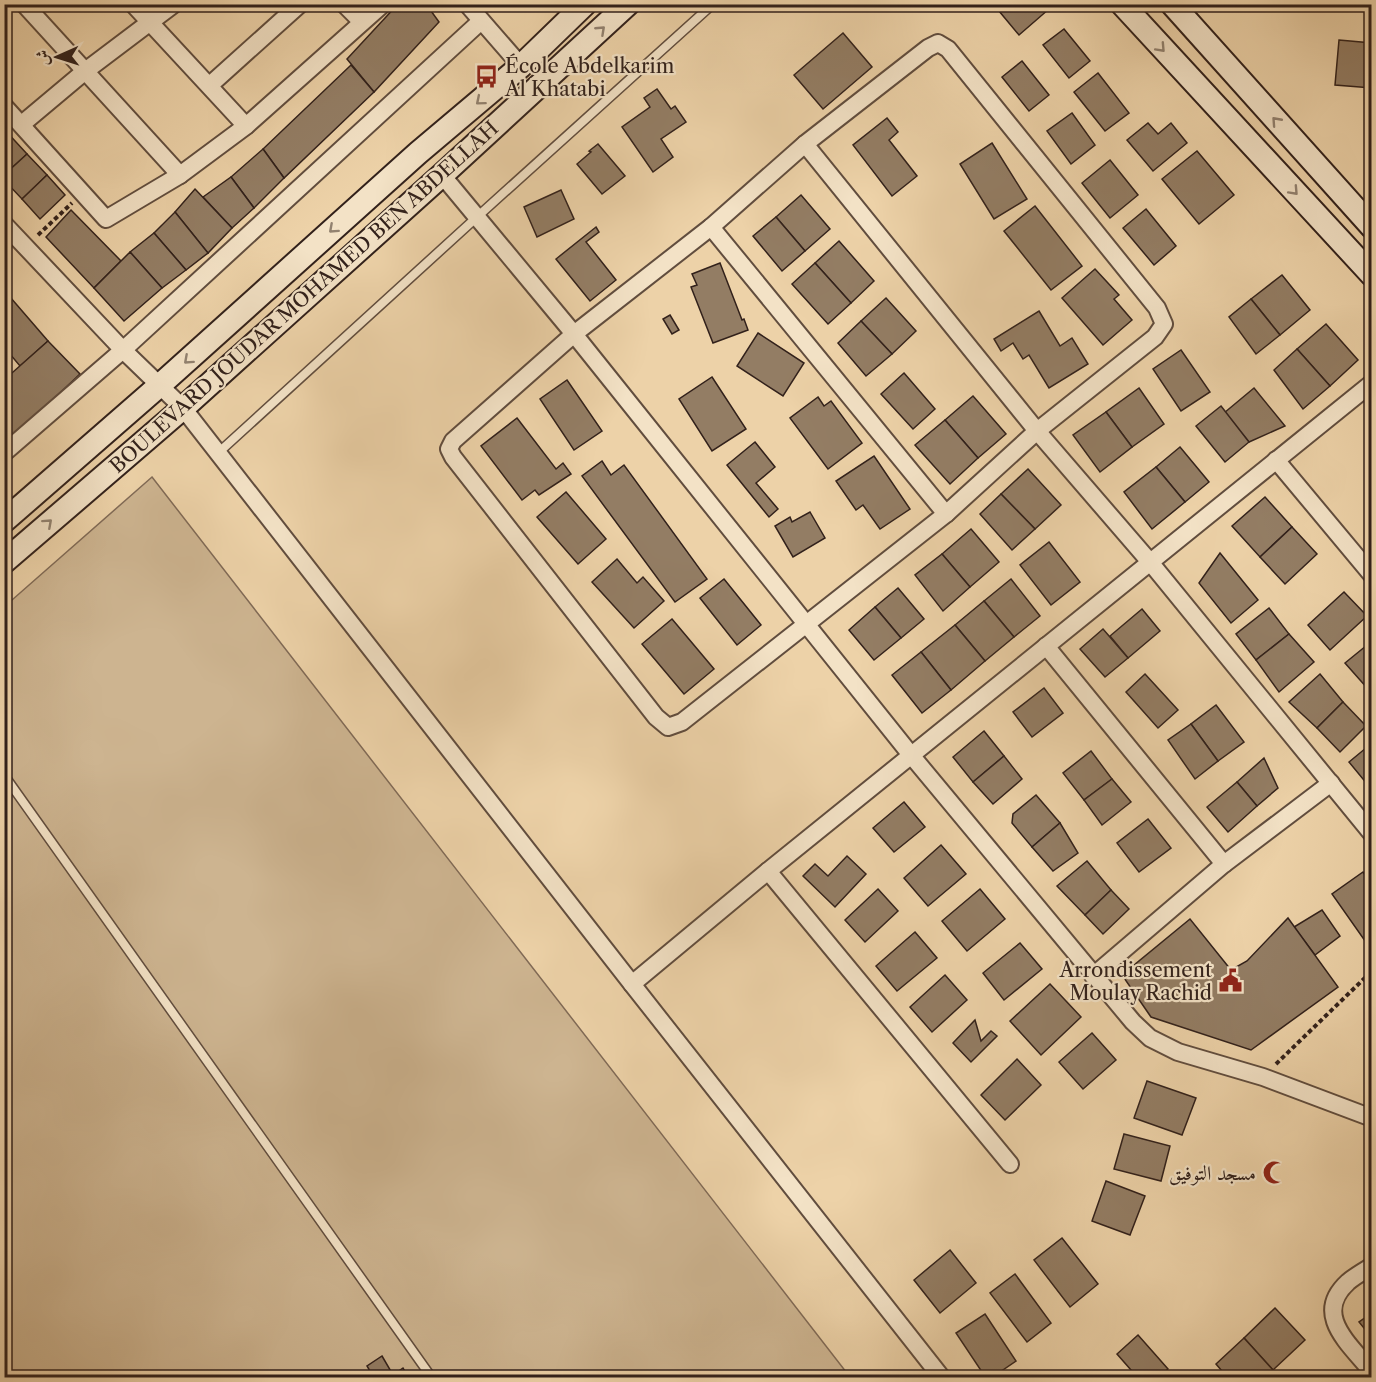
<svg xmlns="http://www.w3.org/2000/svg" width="1376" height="1382" viewBox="0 0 1376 1382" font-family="'Libre Caslon Text',Amiri,serif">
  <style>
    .green { fill: #cdb490; stroke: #806a56; stroke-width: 1.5 }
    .building { fill: #937d64; stroke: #32211b; stroke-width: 1.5 }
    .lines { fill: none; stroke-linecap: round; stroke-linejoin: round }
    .service-casing { stroke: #614d3e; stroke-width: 11 }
    .minor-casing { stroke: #614d3e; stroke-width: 20 }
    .secondary-casing { stroke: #32211b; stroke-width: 26 }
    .path { stroke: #32211b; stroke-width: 4; stroke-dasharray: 4.5 3; stroke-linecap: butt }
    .service { stroke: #f3e2c6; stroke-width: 8 }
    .minor { stroke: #f3e2c6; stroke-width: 16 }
    .secondary { stroke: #f3e2c6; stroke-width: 22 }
    .oneway { stroke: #928270 }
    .labels { text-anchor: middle; stroke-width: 4.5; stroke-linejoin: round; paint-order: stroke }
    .poi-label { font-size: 20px; fill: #32211b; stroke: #f3e2c6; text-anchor: end }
    .street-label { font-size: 20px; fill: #32211b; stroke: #f3e2c6 }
  </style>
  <rect width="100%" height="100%" fill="#edd2a8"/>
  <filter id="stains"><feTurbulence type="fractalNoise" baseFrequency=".00333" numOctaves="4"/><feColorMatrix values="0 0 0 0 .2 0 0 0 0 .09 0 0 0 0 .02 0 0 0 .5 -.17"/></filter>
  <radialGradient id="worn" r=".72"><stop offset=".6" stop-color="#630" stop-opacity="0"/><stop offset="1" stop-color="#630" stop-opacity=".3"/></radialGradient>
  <polygon class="green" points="152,477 850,1377 5,1377 4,607"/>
  <g class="building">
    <polygon points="398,4 426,4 439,22 374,92 347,59"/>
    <polygon points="1007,4 1045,4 1049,9 1019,35 999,11"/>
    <polygon points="1064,29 1090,61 1069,78 1043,45"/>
    <polygon points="843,33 872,67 823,109 794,75"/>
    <polygon points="1339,40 1372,43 1372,88 1335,85"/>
    <polygon points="1022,61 1049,95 1029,111 1002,77"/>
    <polygon points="351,65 374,92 284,178 263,149"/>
    <polygon points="1098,73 1129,113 1105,131 1074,92"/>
    <polygon points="657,89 671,109 675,106 686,122 661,139 673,157 653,172 622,127 650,107 644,98"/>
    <polygon points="1072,113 1095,145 1071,164 1047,131"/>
    <polygon points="887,118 898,132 889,140 917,176 892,196 853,145"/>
    <polygon points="1148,123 1158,134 1171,123 1187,143 1153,171 1127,140"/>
    <polygon points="4,129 27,154 4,175"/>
    <polygon points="992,143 1027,199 994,219 960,164"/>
    <polygon points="598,144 625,176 602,194 577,164 591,152 589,151"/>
    <polygon points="263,149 284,178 254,208 231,177"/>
    <polygon points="1197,151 1234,195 1199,224 1162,179"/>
    <polygon points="27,154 47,175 22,199 4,180 4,175"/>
    <polygon points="1110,160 1138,195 1110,218 1082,183"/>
    <polygon points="47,175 65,195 40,219 22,199"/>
    <polygon points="231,177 254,208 232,228 203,197"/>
    <polygon points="195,189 232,228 208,253 175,212"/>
    <polygon points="561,190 574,219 537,237 524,207"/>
    <polygon points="801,195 830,229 805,251 776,217"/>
    <polygon points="1035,206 1082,266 1051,290 1004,231"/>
    <polygon points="1146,209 1176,246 1154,265 1123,228"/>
    <polygon points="71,210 121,261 94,288 46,237"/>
    <polygon points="175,212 208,253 186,270 154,233"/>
    <polygon points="776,217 805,251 782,271 753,236"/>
    <polygon points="596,227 599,232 586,242 616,280 590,301 556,259"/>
    <polygon points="154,233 186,270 162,288 130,252"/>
    <polygon points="839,241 874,281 851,303 815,263"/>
    <polygon points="130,252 162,288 124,321 94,288"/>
    <polygon points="720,263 742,320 744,319 748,330 713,343 691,287 697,285 692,274"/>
    <polygon points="815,263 851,303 828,324 792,284"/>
    <polygon points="1095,269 1119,295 1114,299 1132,320 1103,345 1062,298"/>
    <polygon points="1282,275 1310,310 1280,335 1251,299"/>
    <polygon points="4,290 48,341 20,366 4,347"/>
    <polygon points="886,298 916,331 892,354 861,321"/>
    <polygon points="1251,299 1280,335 1256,354 1229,317"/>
    <polygon points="1039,311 1060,346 1072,338 1088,364 1049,388 1029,355 1023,359 1013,343 1001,351 994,339"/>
    <polygon points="670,315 679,330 672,334 663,319"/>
    <polygon points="861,321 892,354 866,376 838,343"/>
    <polygon points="1326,324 1358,360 1330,386 1297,349"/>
    <polygon points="758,333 804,363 783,396 737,366"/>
    <polygon points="48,341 80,374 4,446 4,380"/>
    <polygon points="1297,349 1330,386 1303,409 1274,370"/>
    <polygon points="1181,350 1210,392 1181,411 1153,369"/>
    <polygon points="904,373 935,409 913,429 881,394"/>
    <polygon points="712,377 746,429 712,451 679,399"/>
    <polygon points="567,380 602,431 574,450 540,399"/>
    <polygon points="1139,388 1164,424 1132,447 1106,412"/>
    <polygon points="1254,388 1285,426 1249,442 1224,413"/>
    <polygon points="973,396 1006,434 978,458 945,420"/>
    <polygon points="818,397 824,406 831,401 862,443 828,469 790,418"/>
    <polygon points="1221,406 1249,442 1225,462 1196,426"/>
    <polygon points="1106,412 1132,447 1100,472 1073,435"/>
    <polygon points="517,418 556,469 563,463 571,474 539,495 535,490 522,500 481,446"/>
    <polygon points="945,420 978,458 950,484 915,445"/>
    <polygon points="755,442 775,467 756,483 778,509 769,517 727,465"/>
    <polygon points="1180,447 1209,482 1185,502 1156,467"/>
    <polygon points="874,456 910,509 880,529 863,505 856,510 836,481"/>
    <polygon points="602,461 611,475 624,465 707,579 675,602 582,476"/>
    <polygon points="1156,467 1185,502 1152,529 1124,492"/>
    <polygon points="1028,469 1061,505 1035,529 1001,494"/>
    <polygon points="566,492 606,539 578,564 537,517"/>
    <polygon points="1001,494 1035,529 1012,550 980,514"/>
    <polygon points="1265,497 1292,527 1260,557 1232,526"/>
    <polygon points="810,512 825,538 793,557 775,526 790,517 792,522"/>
    <polygon points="1292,527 1317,554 1285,584 1260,557"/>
    <polygon points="971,529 999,562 970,587 942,554"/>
    <polygon points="1049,542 1080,582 1051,605 1020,565"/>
    <polygon points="1220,553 1258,600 1231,623 1199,583"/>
    <polygon points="942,554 970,587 943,611 915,575"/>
    <polygon points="617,559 637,583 643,577 664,601 634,628 592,582"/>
    <polygon points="724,579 761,625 737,645 700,598"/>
    <polygon points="1011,579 1040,616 1014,637 984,601"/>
    <polygon points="898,588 924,619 901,638 875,607"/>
    <polygon points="1344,592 1367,616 1330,650 1308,625"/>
    <polygon points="984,601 1014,637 985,661 955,625"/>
    <polygon points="875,607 901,638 874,660 849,630"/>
    <polygon points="1269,608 1289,634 1256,660 1236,634"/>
    <polygon points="1142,609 1160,631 1128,658 1110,636"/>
    <polygon points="672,619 714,669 684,694 642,644"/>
    <polygon points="955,625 985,661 951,690 921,652"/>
    <polygon points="1103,629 1128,658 1105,677 1080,649"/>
    <polygon points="1289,634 1314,662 1279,692 1256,660"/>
    <polygon points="1372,641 1372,686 1368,689 1345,663"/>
    <polygon points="921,652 951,690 922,713 892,675"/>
    <polygon points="1145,674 1178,710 1158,728 1126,692"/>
    <polygon points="1320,674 1343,702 1317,728 1289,702"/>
    <polygon points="1044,688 1063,713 1032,737 1013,712"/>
    <polygon points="1343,702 1366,726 1340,752 1317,728"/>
    <polygon points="1216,705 1244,742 1218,761 1191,724"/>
    <polygon points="1191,724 1218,761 1195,779 1168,740"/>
    <polygon points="984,731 1004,756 973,782 953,757"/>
    <polygon points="1372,743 1372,790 1349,762"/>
    <polygon points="1091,751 1112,779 1084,800 1063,773"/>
    <polygon points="1004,756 1022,779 993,804 973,782"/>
    <polygon points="1264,758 1278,788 1257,806 1237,782"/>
    <polygon points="1112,779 1131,802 1102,825 1084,800"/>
    <polygon points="1237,782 1257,806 1228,832 1207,807"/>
    <polygon points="1036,795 1060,823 1032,847 1012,823 1013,814"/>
    <polygon points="904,802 925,827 894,852 873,828"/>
    <polygon points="1148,819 1171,848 1139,872 1117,843"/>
    <polygon points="1060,823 1078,853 1053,871 1032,847"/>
    <polygon points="941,845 966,874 928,906 904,878"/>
    <polygon points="847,856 866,874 835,907 803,876 815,864 828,876"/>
    <polygon points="1087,861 1111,890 1085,915 1057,886"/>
    <polygon points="1363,872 1372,885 1370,948 1332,894"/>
    <polygon points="878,889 898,911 865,942 845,920"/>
    <polygon points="980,889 1005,919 967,951 942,921"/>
    <polygon points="1111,890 1129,909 1103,934 1085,915"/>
    <polygon points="1322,910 1340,936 1315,955 1294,927"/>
    <polygon points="1288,918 1338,987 1251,1050 1151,1017 1122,975 1190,919 1231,970 1247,961"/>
    <polygon points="915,932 937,958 897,991 876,966"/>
    <polygon points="1020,943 1042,969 1004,1000 983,973"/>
    <polygon points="945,975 967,1000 932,1032 910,1007"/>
    <polygon points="1050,984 1081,1017 1041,1055 1010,1021"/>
    <polygon points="975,1020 981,1041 991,1031 997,1036 971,1062 953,1043"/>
    <polygon points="1092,1033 1116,1060 1083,1089 1059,1062"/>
    <polygon points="1017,1059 1041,1085 1005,1120 981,1095"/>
    <polygon points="1147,1081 1196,1098 1182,1135 1134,1118"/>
    <polygon points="1124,1134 1170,1146 1161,1181 1114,1169"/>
    <polygon points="1106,1181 1145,1196 1130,1235 1092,1221"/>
    <polygon points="1062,1238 1098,1284 1070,1307 1034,1260"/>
    <polygon points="950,1250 976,1283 940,1313 914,1280"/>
    <polygon points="1015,1274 1051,1323 1027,1342 990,1293"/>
    <polygon points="1275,1308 1305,1340 1273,1370 1244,1338"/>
    <polygon points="1372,1313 1372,1338 1359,1322"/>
    <polygon points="985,1314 1016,1361 991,1378 986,1378 956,1333"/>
    <polygon points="1138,1335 1168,1369 1158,1378 1138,1378 1117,1354"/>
    <polygon points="1244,1338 1273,1370 1264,1378 1228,1378 1216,1364"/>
    <polygon points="382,1356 393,1375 403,1368 409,1378 374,1378 367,1366"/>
  </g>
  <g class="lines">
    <defs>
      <g id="service">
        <polyline points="218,453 477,217 713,4"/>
        <polyline points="4,775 432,1378"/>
      </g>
      <g id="minor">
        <polyline points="24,4 180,175"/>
        <polyline points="133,4 246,126"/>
        <polyline points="344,4 362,22"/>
        <polyline points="467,4 521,66"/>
        <polygon points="938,43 948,49 1157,308 1164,324 1155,337 1037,431 946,514 682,722 668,727 656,717 453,457 449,449 453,441 574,334 711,227 805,144 928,48"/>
        <polyline points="210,85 300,4"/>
        <polyline points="4,106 106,219 180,175 246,126 383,4"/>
        <polyline points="22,124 84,72 174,4"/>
        <polyline points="805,144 1037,431 1150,562 1372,834"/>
        <polyline points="442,175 574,334 911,755 1133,1022 1150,1038 1178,1052 1263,1077 1372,1118"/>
        <polyline points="4,224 123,350 183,408 632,984 942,1378"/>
        <polyline points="711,227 946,514"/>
        <polyline points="4,453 123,350 481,21"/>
        <polyline points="1276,460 1372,575"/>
        <polyline points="1046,646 1224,864"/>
        <polyline points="768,871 1010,1164"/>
        <polyline points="1093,976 1224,864 1331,783"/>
        <polyline points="632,984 768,871 1372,383"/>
        <path d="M1372,1266C1364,1271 1355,1276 1348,1282C1312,1315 1350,1344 1372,1372"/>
      </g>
      <g id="secondary">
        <polyline points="1122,4 1372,275"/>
        <polyline points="1172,4 1372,227"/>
        <polyline points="4,521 160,385 418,153 521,66 585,4"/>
        <polyline points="4,562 183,408 442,175 628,4"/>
      </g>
    </defs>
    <use href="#service" class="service-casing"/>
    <use href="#minor" class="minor-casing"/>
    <use href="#secondary" class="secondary-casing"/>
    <g class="path">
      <polyline points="38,235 72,203"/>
      <polyline points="1276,1064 1372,971"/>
    </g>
    <use href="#service" class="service"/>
    <use href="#minor" class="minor"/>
    <use href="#secondary" class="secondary"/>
  </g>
  <defs><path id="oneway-chevron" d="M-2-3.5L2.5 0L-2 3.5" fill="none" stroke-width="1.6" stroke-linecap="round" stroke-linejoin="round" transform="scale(1.5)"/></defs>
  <g class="oneway">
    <use href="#oneway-chevron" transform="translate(601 30) rotate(-43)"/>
    <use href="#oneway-chevron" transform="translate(1161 48) rotate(47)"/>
    <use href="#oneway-chevron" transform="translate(480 101) rotate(140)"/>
    <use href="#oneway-chevron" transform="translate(1276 121) rotate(-132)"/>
    <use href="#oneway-chevron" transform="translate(1294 191) rotate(47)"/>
    <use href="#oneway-chevron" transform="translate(333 229) rotate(138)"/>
    <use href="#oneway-chevron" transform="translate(188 360) rotate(138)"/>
    <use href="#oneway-chevron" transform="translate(48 523) rotate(-42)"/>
  </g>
  <defs>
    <symbol id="bus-bare" viewBox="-9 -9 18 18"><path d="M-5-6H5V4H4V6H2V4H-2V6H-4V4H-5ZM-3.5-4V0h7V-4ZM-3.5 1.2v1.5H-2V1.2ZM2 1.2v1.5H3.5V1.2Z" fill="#8f2418" stroke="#f3e2c6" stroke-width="2.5" paint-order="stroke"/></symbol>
    <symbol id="civic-bare" viewBox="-9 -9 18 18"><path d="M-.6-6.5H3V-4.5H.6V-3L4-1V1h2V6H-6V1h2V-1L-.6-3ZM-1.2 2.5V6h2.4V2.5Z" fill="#8f2418" stroke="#f3e2c6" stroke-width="2.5" paint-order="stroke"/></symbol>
    <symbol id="mosque-bare" viewBox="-9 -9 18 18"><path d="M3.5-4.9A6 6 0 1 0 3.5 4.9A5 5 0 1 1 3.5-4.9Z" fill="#8f2418" stroke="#f3e2c6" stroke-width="2.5" paint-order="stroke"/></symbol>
  </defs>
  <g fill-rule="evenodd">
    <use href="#bus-bare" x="470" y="60" width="33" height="33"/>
    <use href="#civic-bare" x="1214" y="964" width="33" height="33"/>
    <use href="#mosque-bare" x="1258" y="1156" width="33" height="33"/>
  </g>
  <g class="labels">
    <g class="poi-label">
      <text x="505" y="73" text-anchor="start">École Abdelkarim<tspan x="505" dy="23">Al Khatabi</tspan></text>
      <text x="1212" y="977">Arrondissement<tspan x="1212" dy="23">Moulay Rachid</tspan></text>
      <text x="1256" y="1180">مسجد التوفيق</text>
    </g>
    <g class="street-label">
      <text transform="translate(304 297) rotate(-42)" y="7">BOULEVARD JOUDAR MOHAMED BEN ABDELLAH</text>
    </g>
  </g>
  <rect width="1376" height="1382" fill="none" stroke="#edd2a8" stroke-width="24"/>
  <rect x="6" y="6" width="1364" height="1370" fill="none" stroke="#32211b" stroke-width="3"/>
  <rect x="12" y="12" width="1352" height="1358" fill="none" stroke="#32211b" stroke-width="1.5"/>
  <g transform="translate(57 57) rotate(267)" stroke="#f3e2c6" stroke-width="4.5" paint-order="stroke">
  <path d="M0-4.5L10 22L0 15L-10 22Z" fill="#32211b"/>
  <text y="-9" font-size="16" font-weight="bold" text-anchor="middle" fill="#32211b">ش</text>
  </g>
  <rect width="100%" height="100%" filter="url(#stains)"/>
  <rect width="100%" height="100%" fill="url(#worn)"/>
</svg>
